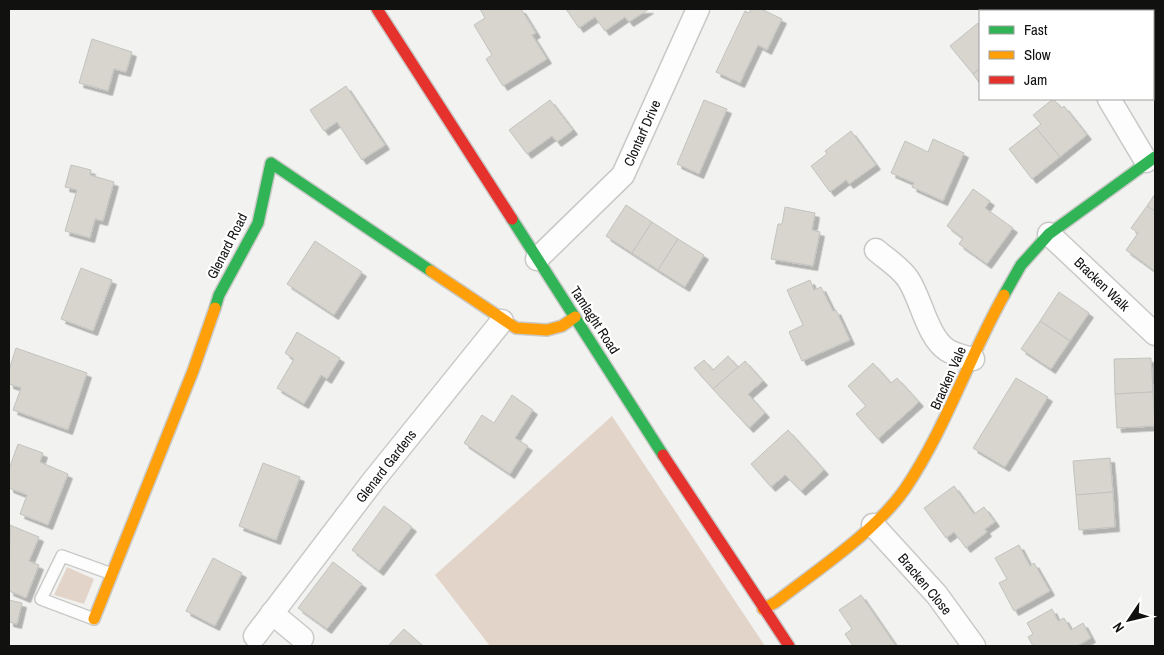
<svg xmlns="http://www.w3.org/2000/svg" width="1164" height="655" viewBox="0 0 1164 655" font-family="'Archivo Narrow',sans-serif">
  <style>
    .green { fill: #e3d4ca }
    .building { fill: #d7d5cd; stroke: #c2c2bf; filter: url(#shadow) }
    .lines { fill: none; stroke-linecap: round; stroke-linejoin: round }
    .lane-casing { stroke: #c9c9c7; stroke-width: 14 }
    .street-casing { stroke: #c9c9c7; stroke-width: 25 }
    .fast-casing { stroke: #c9c9c7; stroke-width: 14 }
    .slow-casing { stroke: #c9c9c7; stroke-width: 14 }
    .jam-casing { stroke: #c9c9c7; stroke-width: 14 }
    .lane { stroke: #fdfdfd; stroke-width: 11 }
    .street { stroke: #fdfdfd; stroke-width: 22 }
    .fast { stroke: #30b455; stroke-width: 11 }
    .slow { stroke: #ff9f0a; stroke-width: 11 }
    .jam { stroke: #e5322d; stroke-width: 11 }
    .labels { text-anchor: middle; stroke-width: 4.5; stroke-linejoin: round; paint-order: stroke }
    .street-label { font-size: 14px; fill: #111210; stroke: #fff }
  </style>
  <defs>
    <filter id="shadow"><feDropShadow dx="4.5" dy="4.5" stdDeviation="0" flood-color="#0004"/></filter>
  </defs>
  <rect width="100%" height="100%" fill="#f2f3f0"/>
  <g class="green">
    <polygon points="612,416 765,646 490,646 435,575"/>
    <polygon points="67,567 94,579 84,604 54,595"/>
  </g>
  <g class="building">
    <polygon points="480,9 521,9 536,33 532,35 547,59 503,86 486,59 492,55 474,25 485,18"/>
    <polygon points="566,9 649,9 629,22 625,17 605,31 595,17 579,28"/>
    <polygon points="751,9 761,9 782,19 767,50 758,45 740,83 716,72 745,11 749,13"/>
    <polygon points="1091,9 1125,9 1120,11 1093,11"/>
    <polygon points="978,23 980,26 980,68 973,74 950,46"/>
    <polygon points="92,39 132,52 126,72 114,69 108,91 79,83"/>
    <polygon points="980,68 980,84 973,74"/>
    <polygon points="346,86 385,145 362,160 337,122 324,131 310,110"/>
    <polygon points="1053,99 1062,108 1064,106 1087,135 1060,157 1036,128 1041,124 1033,115"/>
    <polygon points="550,100 573,130 557,142 552,136 527,154 509,130"/>
    <polygon points="704,100 727,109 699,174 677,164"/>
    <polygon points="1036,128 1060,157 1032,179 1009,149"/>
    <polygon points="851,131 876,165 849,184 846,180 830,192 811,166 827,154 825,151"/>
    <polygon points="933,139 964,153 943,201 912,187 914,183 891,173 905,141 928,152"/>
    <polygon points="71,165 91,170 90,175 114,182 103,221 95,219 90,238 65,231 77,190 65,187"/>
    <polygon points="973,189 990,201 985,208 1013,228 987,264 959,244 963,238 947,226"/>
    <polygon points="1155,194 1155,211 1147,206"/>
    <polygon points="626,205 652,222 632,253 606,236"/>
    <polygon points="1147,206 1155,211 1155,271 1126,250 1138,233 1131,228"/>
    <polygon points="785,207 815,213 812,230 820,232 813,266 771,259 778,224 782,224"/>
    <polygon points="652,222 678,239 658,270 632,253"/>
    <polygon points="678,239 704,255 685,287 658,270"/>
    <polygon points="315,241 362,272 334,315 287,284"/>
    <polygon points="81,268 112,280 93,331 61,319"/>
    <polygon points="810,280 814,290 821,287 833,311 836,310 850,340 802,361 789,332 803,325 787,290"/>
    <polygon points="1059,292 1089,313 1070,341 1040,321"/>
    <polygon points="1040,321 1070,341 1051,369 1021,349"/>
    <polygon points="297,332 340,358 327,379 321,375 304,404 277,388 294,359 285,353"/>
    <polygon points="16,348 87,373 68,430 13,410 21,388 9,384 9,370"/>
    <polygon points="728,356 738,367 713,389 694,368 704,360 713,370"/>
    <polygon points="1151,358 1153,392 1115,394 1114,359"/>
    <polygon points="745,361 763,381 748,394 765,413 749,428 713,389"/>
    <polygon points="873,363 891,383 897,378 919,402 878,439 856,414 866,406 848,386"/>
    <polygon points="1016,378 1048,397 1005,467 973,448"/>
    <polygon points="1153,392 1155,426 1117,428 1115,394"/>
    <polygon points="512,395 533,410 515,438 528,446 510,474 464,443 482,415 494,423"/>
    <polygon points="788,430 824,470 801,491 785,475 771,487 751,464"/>
    <polygon points="18,444 43,453 40,462 68,474 48,525 20,514 27,495 9,488 9,469"/>
    <polygon points="1110,458 1113,492 1076,495 1073,461"/>
    <polygon points="263,463 300,477 276,540 239,526"/>
    <polygon points="954,486 974,514 984,507 995,522 985,529 987,532 966,548 954,532 946,538 924,508"/>
    <polygon points="1113,492 1115,527 1079,530 1076,495"/>
    <polygon points="384,506 412,527 379,571 352,550"/>
    <polygon points="10,525 39,537 29,561 39,565 26,598 9,591"/>
    <polygon points="1019,545 1030,566 1034,563 1050,591 1014,611 999,583 1007,579 995,558"/>
    <polygon points="213,558 242,573 215,626 186,611"/>
    <polygon points="333,562 362,584 327,629 298,608"/>
    <polygon points="861,595 896,646 853,646 845,634 852,629 839,610"/>
    <polygon points="9,600 22,603 17,624 9,622"/>
    <polygon points="1052,609 1058,621 1064,618 1071,630 1083,623 1091,638 1077,646 1033,646 1028,637 1033,634 1027,623"/>
    <polygon points="404,629 423,646 388,646"/>
  </g>
  <g class="lines">
    <defs>
      <polyline id="lane" points="94,619 41,599 62,556 112,574"/>
      <g id="street">
        <polyline points="1030,9 1031,11"/>
        <polyline points="1109,99 1146,161"/>
        <polyline points="1049,234 1155,334"/>
        <path d="M876,250C886,259 900,267 908,279C921,298 927,337 947,350C955,355 965,357 973,359"/>
        <polyline points="537,259 623,175 698,9"/>
        <polyline points="873,525 937,595 974,646"/>
        <polyline points="272,613 302,638"/>
        <polyline points="255,636 373,481 502,321"/>
      </g>
      <g id="fast">
        <polyline points="512,219 663,455"/>
        <polyline points="1004,295 1021,265 1049,234 1155,157"/>
        <polyline points="215,308 219,295 258,223 271,163 431,271"/>
      </g>
      <g id="slow">
        <polyline points="431,271 516,328 547,330 562,326 575,317"/>
        <path d="M763,609L776,602C818,569 874,533 905,489C946,428 968,359 1004,295"/>
        <polyline points="94,619 193,371 215,308"/>
      </g>
      <g id="jam">
        <polyline points="377,9 512,219"/>
        <polyline points="663,455 789,646"/>
      </g>
    </defs>
    <use href="#lane" class="lane-casing"/>
    <use href="#street" class="street-casing"/>
    <use href="#fast" class="fast-casing"/>
    <use href="#slow" class="slow-casing"/>
    <use href="#jam" class="jam-casing"/>
    <use href="#lane" class="lane"/>
    <use href="#street" class="street"/>
    <use href="#fast" class="fast"/>
    <use href="#slow" class="slow"/>
    <use href="#jam" class="jam"/>
  </g>
  <g class="labels">
    <g class="street-label">
      <text transform="translate(642 133) rotate(-66)" y="5">Clontarf Drive</text>
      <text transform="translate(227 246) rotate(-63)" y="5">Glenard Road</text>
      <text transform="translate(1102 284) rotate(44)" y="5">Bracken Walk</text>
      <text transform="translate(595 320) rotate(57)" y="5">Tamlaght Road</text>
      <text transform="translate(948 378) rotate(-66)" y="5">Bracken Vale</text>
      <text transform="translate(386 466) rotate(-52)" y="5">Glenard Gardens</text>
      <text transform="translate(925 584) rotate(50)" y="5">Bracken Close</text>
    </g>
  </g>
  <rect width="1164" height="655" fill="none" stroke="#111210" stroke-width="20"/>
  <rect x="979" y="10" width="175" height="90" fill="#ffffff" stroke="#a0a09f"/>
  <rect x="989" y="26" width="25" height="8" fill="#30b455" stroke="#a0a09f"/>
  <text x="1024" y="35" font-size="15" fill="#111210">Fast</text>
  <rect x="989" y="51" width="25" height="8" fill="#ff9f0a" stroke="#a0a09f"/>
  <text x="1024" y="60" font-size="15" fill="#111210">Slow</text>
  <rect x="989" y="76" width="25" height="8" fill="#e5322d" stroke="#a0a09f"/>
  <text x="1024" y="85" font-size="15" fill="#111210">Jam</text>
  <g transform="translate(1129 620) rotate(235)" stroke="#ffffff" stroke-width="4" paint-order="stroke">
  <path d="M0-4L9 19L0 12L-9 19Z" fill="#111210"/>
  <text y="-8" font-size="14" font-weight="bold" text-anchor="middle" fill="#111210">N</text>
  </g>
</svg>
